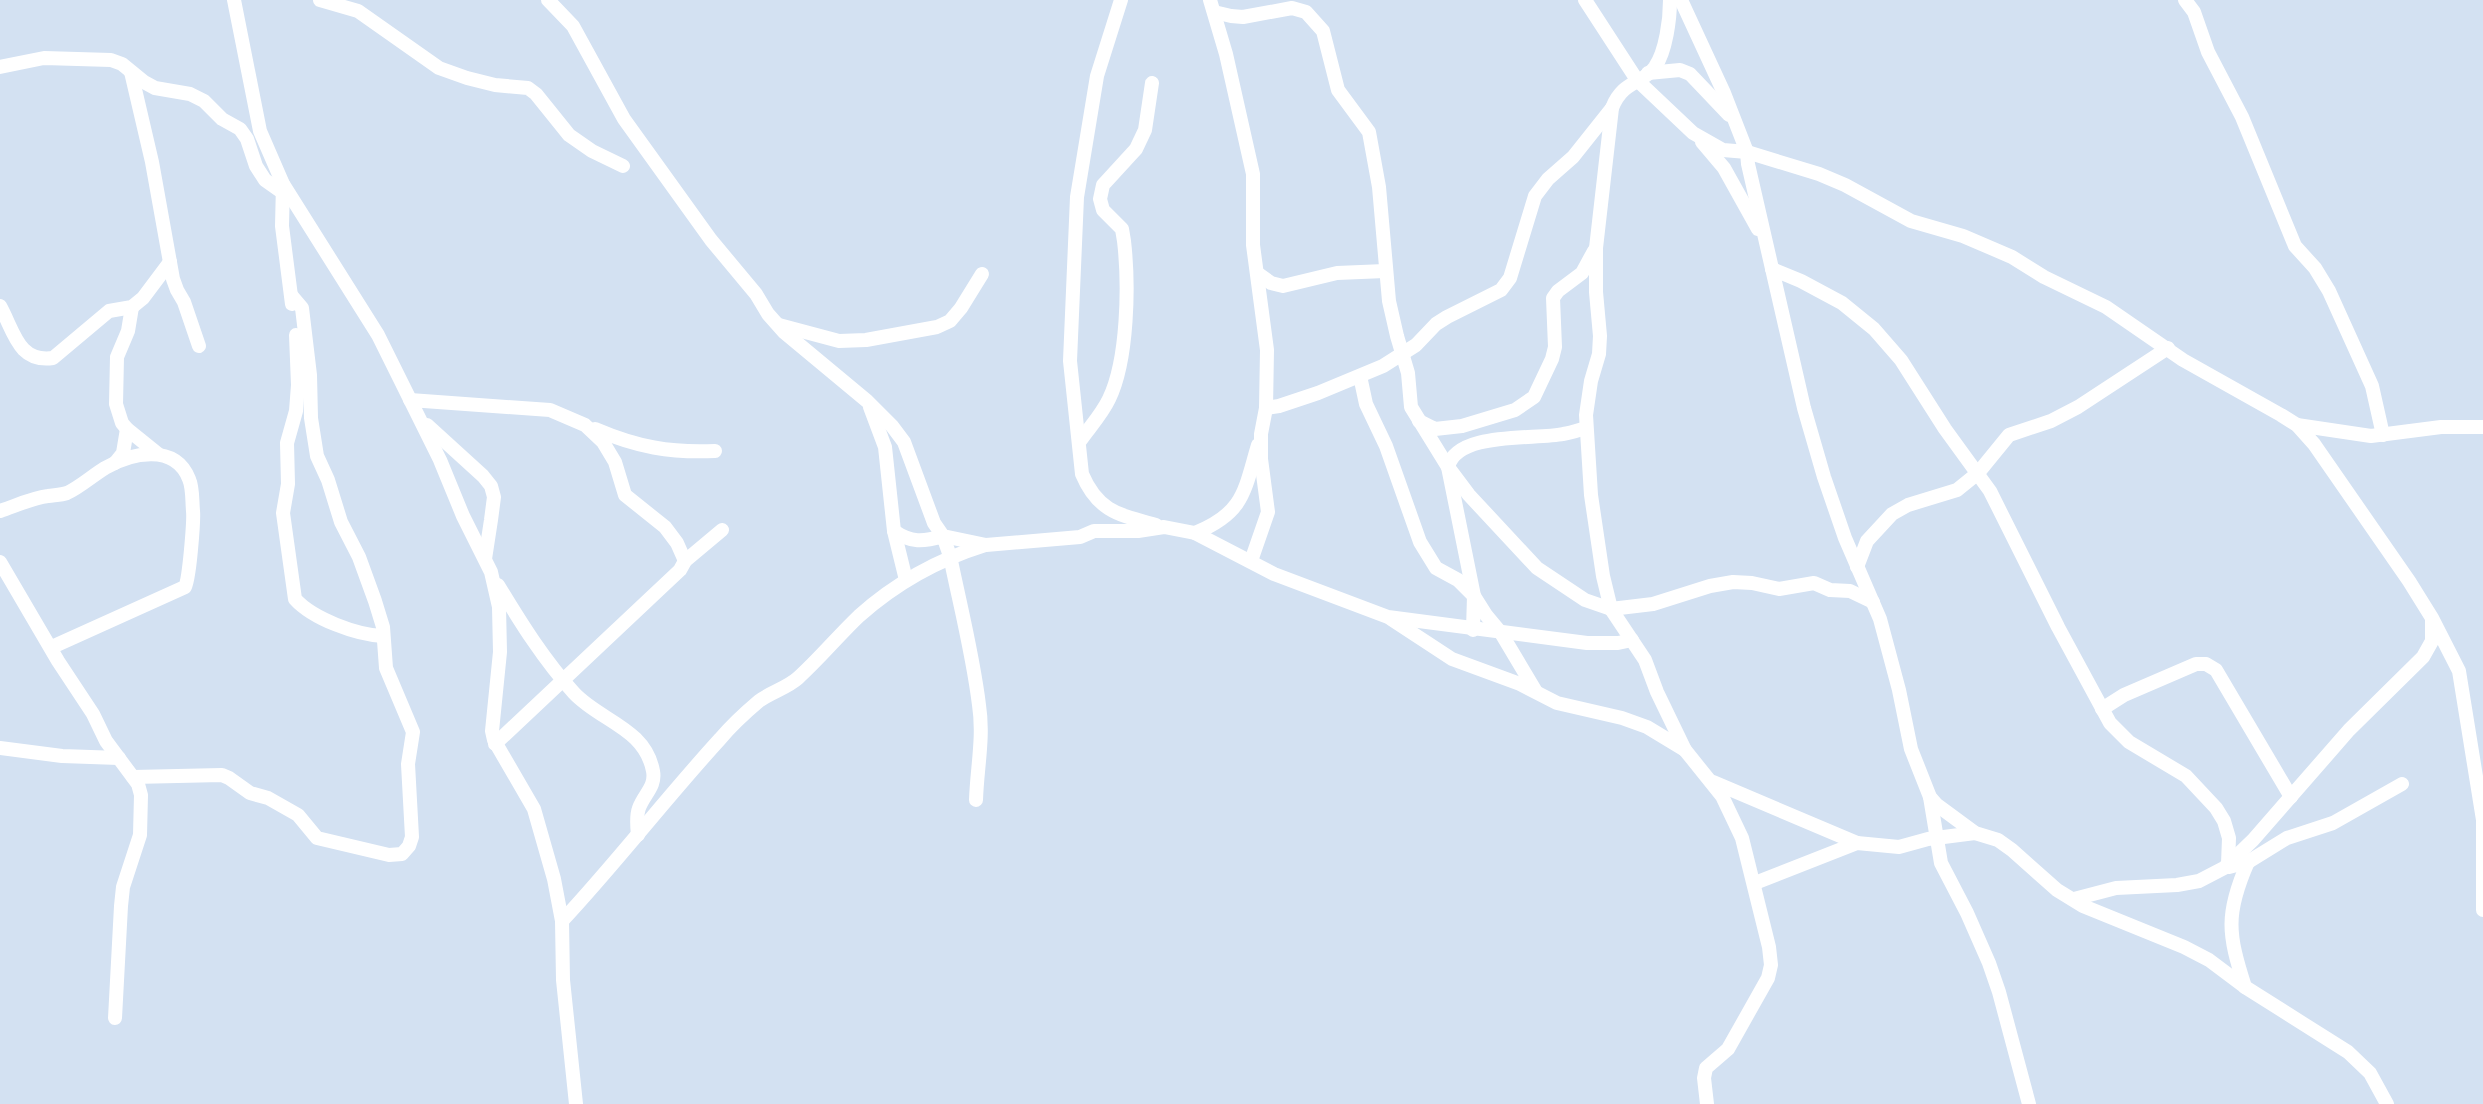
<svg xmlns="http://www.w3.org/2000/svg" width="2483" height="1104" viewBox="0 0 2483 1104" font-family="Raleway,sans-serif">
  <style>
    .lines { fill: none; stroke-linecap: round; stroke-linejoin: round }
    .minor { stroke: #fff; stroke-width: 14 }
  </style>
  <rect width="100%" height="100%" fill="#d3e1f2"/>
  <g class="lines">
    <g class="minor">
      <polyline points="234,0 260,131 283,184 378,335 440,460 463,516 491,572 499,607 500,652 492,731 494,740 534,809 554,879 562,921 563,980 576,1104"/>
      <polyline points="320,0 358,11 439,68 467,78 495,85 528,88 536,94 569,135 592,151 623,166"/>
      <polyline points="548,0 573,26 624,119 711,240 756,294 768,314 784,332 867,401 892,426 904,442 934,523 943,536 986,545 1080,537 1094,531 1138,531 1164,527 1195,533 1274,574 1388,617 1587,643 1618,643 1632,640"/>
      <path d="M1121,0L1097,76L1077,197L1070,361L1082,474C1098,512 1120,515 1156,525"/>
      <polyline points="1210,0 1226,54 1253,174 1253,245 1267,350 1266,408 1261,434 1261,459 1268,512 1251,561"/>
      <polyline points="1585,0 1637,80 1693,133 1723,150 1747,152 1819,174 1845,185 1911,221 1963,236 2012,257 2044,277 2106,307 2183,360 2281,415 2297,425 2314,444 2409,581 2432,618 2459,671 2483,820 2483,910"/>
      <path d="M1670,0C1670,19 1666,51 1655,67C1642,85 1623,80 1612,108L1596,248V292L1600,336L1599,354L1591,381L1586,415L1591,495L1603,576L1611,609L1645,660L1657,692L1685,750L1722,796L1742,838L1769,947L1771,965L1768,978L1728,1049L1706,1068L1704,1078L1707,1104"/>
      <polyline points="1681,0 1724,93 1747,152 1748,164 1804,408 1824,477 1845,538 1880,619 1899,690 1911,749 1930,797 1937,805 1975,833 1998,840 2012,850 2057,890 2083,906 2184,947 2209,960 2245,987 2348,1052 2370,1073 2387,1104"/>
      <polyline points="2185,0 2194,12 2208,52 2242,117 2295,246 2315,268 2329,291 2372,386 2383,435"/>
      <polyline points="1214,12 1231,16 1243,17 1292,8 1306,12 1323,31 1338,90 1369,132 1379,187 1389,301 1397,336 1408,373 1411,407 1448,467 1469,495 1537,568 1585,600 1611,609 1653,604 1710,586 1733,582 1752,583 1779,589 1814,583 1830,590 1850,591 1873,602"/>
      <polyline points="0,67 44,58 111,60 122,64 144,82 155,88 190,94 204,101 222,119 240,129 247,139 256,166 265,180 282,192"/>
      <polyline points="131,72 152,162 173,279 177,290 184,302 199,346"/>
      <polyline points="1648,73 1680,70 1690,74 1729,115"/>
      <polyline points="1702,142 1724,168 1758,229"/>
      <polyline points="283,184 282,226 292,304"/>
      <polyline points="1772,269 1801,281 1842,303 1874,329 1901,360 1945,429 1990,491 2058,627 2110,723 2129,742 2186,776 2216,808 2224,821 2229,838 2228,864"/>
      <polyline points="1257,273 1271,283 1283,286 1337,273 1385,271"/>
      <path d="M0,306C14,331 18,363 53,358L109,311L132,307L143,298L170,262"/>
      <polyline points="132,307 128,331 117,357 116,404 122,423 127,429 158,454"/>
      <polyline points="779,325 839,341 866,340 937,327 950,321 961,308 982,274"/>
      <path d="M296,335L298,385L296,411L287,443L288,484L283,513L295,599C313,619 357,635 383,636"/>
      <polyline points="1360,376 1366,404 1386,446 1420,542 1436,568 1458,580 1474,596 1486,615 1501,633 1535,690"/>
      <polyline points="410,400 550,410 585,425 603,442 615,462 625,495 665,527 677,543 685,561"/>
      <polyline points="870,407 885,447 894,531 906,580"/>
      <polyline points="1266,408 1279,406 1318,393 1383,366 1416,345 1436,324 1447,317 1501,290 1510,278 1535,196 1548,179 1573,157 1612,108"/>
      <polyline points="1419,421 1435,429 1462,426 1515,410 1534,397 1552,359 1555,347 1553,298 1558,291 1582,273 1594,251"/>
      <polyline points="427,425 483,476 491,486 494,497 491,520 485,559"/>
      <polyline points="2297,425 2371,436 2441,427 2483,427"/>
      <path d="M595,429C637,447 670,453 715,451"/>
      <path d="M1080,441C1089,428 1102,414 1109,399C1128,360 1129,284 1124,241L1122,229L1103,210L1100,199L1103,185L1136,149L1145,130L1152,83"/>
      <polyline points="115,463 123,453 127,429"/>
      <path d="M0,511C15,506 32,498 48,496C54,495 61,495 67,493C80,487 92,476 105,468C131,453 175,443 189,479C193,488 192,500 193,511C194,520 189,583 185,587L52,647"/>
      <path d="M894,531C911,543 923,542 943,536L950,556C960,605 973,655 979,705C984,737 977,768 976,800"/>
      <path d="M1195,533C1244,513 1244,492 1258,445"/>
      <polyline points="0,562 58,661 93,714 106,741 138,784 141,795 140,835 123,887 121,906 115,1018"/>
      <polyline points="1857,567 1867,541 1892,514 1908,505 1957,490 1978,473 2009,435 2051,421 2078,407 2168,348"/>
      <path d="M498,585C521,623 544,660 574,693C600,721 645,728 653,771C656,787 644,794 639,808C636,816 637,826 638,835"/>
      <polyline points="1391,619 1452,659 1520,684 1557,703 1622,718 1647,727 1685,750"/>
      <path d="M1473,630L1474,596L1448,467C1457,431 1534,440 1563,434C1571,433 1579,430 1586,428"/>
      <polyline points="2102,709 2124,695 2196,664 2206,664 2216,670 2291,797"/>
      <polyline points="495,744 680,570 685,561 722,530"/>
      <polyline points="0,748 62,756 119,758"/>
      <polyline points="133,777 222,775 229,778 250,793 268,798 298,815 317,838 389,855 402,854 409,846 412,837 408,764 413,732 386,668 383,627 375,601 359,557 341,522 328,480 317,456 311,418 310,375 302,308 291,295"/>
      <polyline points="1713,782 1857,843"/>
      <polyline points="1930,797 1941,863 1967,913 1989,963 1999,992 2029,1104"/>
      <polyline points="2229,867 2248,862 2287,838 2333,823 2402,784"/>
      <polyline points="1755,883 1857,843 1899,847 1928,839 1975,833"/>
      <polyline points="2074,899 2116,888 2177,885 2199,881 2224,868 2253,840 2349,730 2423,657 2432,641 2432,620"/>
      <path d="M562,921C617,862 666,798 720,739C731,726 746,712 759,701C771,692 787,688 798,678C820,658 838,636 859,616C897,582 937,560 985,545"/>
      <path d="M2245,987C2228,934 2225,914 2248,862"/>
    </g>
  </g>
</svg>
